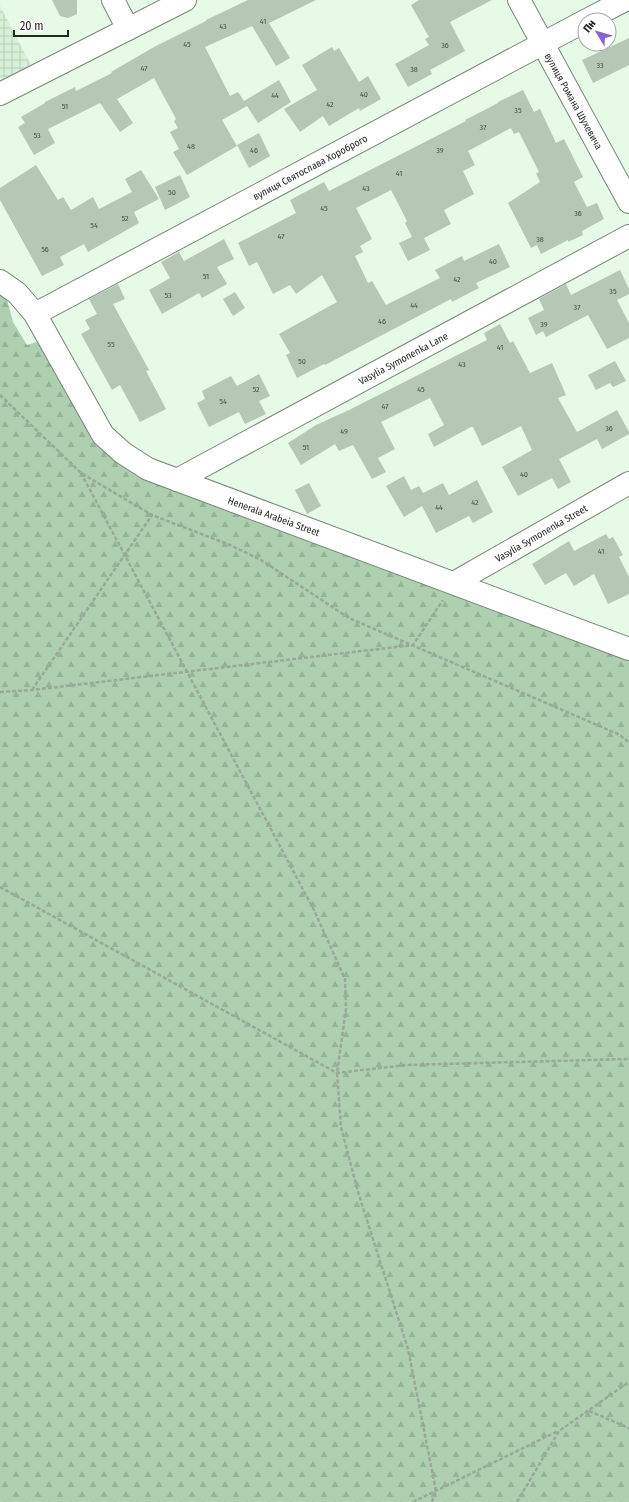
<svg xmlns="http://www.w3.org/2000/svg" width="629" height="1502" viewBox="0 0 629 1502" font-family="'Fira Sans Condensed',sans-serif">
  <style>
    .industrial { fill: url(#industrial-grid) }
    .forest { fill: url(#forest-firs) }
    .building { fill: #b5c7b5 }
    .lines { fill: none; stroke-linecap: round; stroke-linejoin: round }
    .minor-casing { stroke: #758676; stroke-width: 24 }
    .path { stroke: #99a89a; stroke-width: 2.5; stroke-dasharray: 4 2; stroke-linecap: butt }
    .minor { stroke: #fff; stroke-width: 22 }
    .labels { text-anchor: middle; stroke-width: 3; stroke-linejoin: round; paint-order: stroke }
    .number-label { font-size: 8px; fill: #465046 }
    .street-label { font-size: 10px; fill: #212821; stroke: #fff }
  </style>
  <defs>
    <pattern id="industrial-grid" width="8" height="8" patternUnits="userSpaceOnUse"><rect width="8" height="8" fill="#d7f0d8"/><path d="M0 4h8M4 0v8" fill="none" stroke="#b8ceb9"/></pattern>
    <pattern id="forest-firs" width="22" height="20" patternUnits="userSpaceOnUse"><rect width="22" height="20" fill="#aed0b0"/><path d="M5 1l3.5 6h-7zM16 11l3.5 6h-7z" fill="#95b397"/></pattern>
  </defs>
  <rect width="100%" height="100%" fill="#e7fae8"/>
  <polygon class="industrial" points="0,6 32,67 0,83"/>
  <polygon class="forest" points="0,285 4,288 13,322 27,345 43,340 123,453 629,649 629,1502 0,1502"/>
  <g class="building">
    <polygon points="52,0 77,0 77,14 68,18 60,16"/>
    <polygon points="248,0 316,0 269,23 290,58 276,66 252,26 205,47 230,96 238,92 244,101 279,80 291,102 258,123 247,106 222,120 237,146 187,175 173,152 179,149 170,132 178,128 174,121 176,119 154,78 117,99 133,123 120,132 100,103 48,129 55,143 34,155 18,127 25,123 21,117 45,103 45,102 75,87 76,91 112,73 111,72 154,47 206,21 206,20"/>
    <polygon points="419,0 492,0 450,22 465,51 430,70 432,74 408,87 395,64 429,45 425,39 429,37 411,5"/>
    <polygon points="629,38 629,65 593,83 582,60"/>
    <polygon points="332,47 334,51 339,48 359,82 368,76 381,99 360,111 359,108 329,126 323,116 300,132 284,109 317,90 302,65"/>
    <polygon points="523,90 534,112 540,109 556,143 564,139 583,177 574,182 587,207 597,203 604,219 582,231 583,235 568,242 568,240 541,254 537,245 531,248 508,203 540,182 536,173 539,172 519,132 514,134 511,128 468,151 475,165 463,171 474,194 444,210 451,224 424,238 430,250 408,261 399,243 412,237 405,223 407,221 391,190 356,208 372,239 360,246 363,252 355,256 368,283 372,281 386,305 440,278 435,270 462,256 464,261 499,244 510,267 476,283 479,288 452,302 451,299 325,365 324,364 297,378 286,355 290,353 279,334 337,302 322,275 296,294 290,285 273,294 257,262 249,266 238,243 296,213 290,200 324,182 329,191 466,121 465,120 498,103 498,102"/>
    <polygon points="259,133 270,156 249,168 237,145"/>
    <polygon points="36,165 58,200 63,197 71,210 93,197 99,209 132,192 125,179 141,170 159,199 134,212 139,223 88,252 84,244 60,257 64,265 42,276 0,200 0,188"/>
    <polygon points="180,175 190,197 165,210 155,187"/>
    <polygon points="224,239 234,259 217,267 227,284 202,298 199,293 162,314 149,290 170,278 161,262 179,252 184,261"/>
    <polygon points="620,270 629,289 629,294 617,300 629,323 629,338 607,349 588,315 546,337 543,331 536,335 528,318 544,310 539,299 566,284 571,295"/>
    <polygon points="118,284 125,299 113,304 149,370 146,371 166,409 140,422 120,385 112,390 81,334 90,329 85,320 97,314 89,299"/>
    <polygon points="235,292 245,308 233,316 223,299"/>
    <polygon points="500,324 510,343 513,341 530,373 552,363 566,395 558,398 577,432 617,410 629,432 629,434 602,449 597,439 559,459 571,482 558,489 552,478 518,496 502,467 532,450 521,426 482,446 473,427 471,427 434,447 428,434 444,425 430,398 381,422 395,449 378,458 386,472 372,479 353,445 339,451 335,444 301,465 288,443 316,425 349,410 487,340 484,333"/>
    <polygon points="615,361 626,381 613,387 610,383 596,390 588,375"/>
    <polygon points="259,374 270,396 259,401 266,414 245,424 239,412 209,427 197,403 205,399 202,391 231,376 237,386"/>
    <polygon points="404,476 411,490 419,486 423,493 443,483 449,495 477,480 493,512 473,523 469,516 436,533 422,506 404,517 386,486"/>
    <polygon points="309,483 321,506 307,514 295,490"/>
    <polygon points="606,534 609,539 613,537 623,555 619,557 629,577 629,594 608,604 594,574 574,586 566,573 545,585 532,564 569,541 574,551"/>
  </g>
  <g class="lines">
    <defs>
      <g id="minor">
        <polyline points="113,0 128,29"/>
        <polyline points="519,0 629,202"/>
        <polyline points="587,20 625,0"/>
        <polyline points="0,94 185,0"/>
        <polyline points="0,281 17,293 35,314 103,435 123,453 148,469 629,649"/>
        <polyline points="35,314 585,21"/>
        <polyline points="177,480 629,236"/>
        <polyline points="454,583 629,483"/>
      </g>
    </defs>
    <use href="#minor" class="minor-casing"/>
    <g class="path">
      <polyline points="0,395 81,473 152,515 230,545 261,560 349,618 618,734 629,742"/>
      <polyline points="81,473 314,910 345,979 346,1009 337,1073 341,1127 358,1192 408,1349 436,1491 432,1502"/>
      <polyline points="32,690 152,515"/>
      <polyline points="0,692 32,690 413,645 443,600"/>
      <polyline points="0,887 337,1073 406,1065 629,1059"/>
      <polyline points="589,1411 629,1428"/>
      <polyline points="413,1502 558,1431"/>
      <polyline points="517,1502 559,1431 629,1382"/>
    </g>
    <use href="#minor" class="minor"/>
  </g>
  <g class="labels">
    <g class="number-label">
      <text x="263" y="24">41</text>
      <text x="223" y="29">43</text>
      <text x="187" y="47">45</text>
      <text x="445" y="48">36</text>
      <text x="600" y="68">33</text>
      <text x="144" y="71">47</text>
      <text x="414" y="72">38</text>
      <text x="364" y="97">40</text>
      <text x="275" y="98">44</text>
      <text x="330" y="107">42</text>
      <text x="65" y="109">51</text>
      <text x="518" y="113">35</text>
      <text x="483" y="130">37</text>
      <text x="37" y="138">53</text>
      <text x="191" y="149">48</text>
      <text x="254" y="153">46</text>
      <text x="440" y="153">39</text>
      <text x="399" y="176">41</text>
      <text x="366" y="191">43</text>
      <text x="172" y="195">50</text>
      <text x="324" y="211">45</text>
      <text x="578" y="216">36</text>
      <text x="125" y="221">52</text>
      <text x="94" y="228">54</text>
      <text x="281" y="239">47</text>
      <text x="540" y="242">38</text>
      <text x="45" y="252">56</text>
      <text x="493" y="264">40</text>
      <text x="206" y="279">51</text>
      <text x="457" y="282">42</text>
      <text x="613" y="294">35</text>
      <text x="168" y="298">53</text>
      <text x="414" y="308">44</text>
      <text x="577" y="310">37</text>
      <text x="382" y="324">46</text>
      <text x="544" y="327">39</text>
      <text x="111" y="347">55</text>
      <text x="500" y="350">41</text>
      <text x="302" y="364">50</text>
      <text x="462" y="367">43</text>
      <text x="256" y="392">52</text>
      <text x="421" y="392">45</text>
      <text x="223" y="404">54</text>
      <text x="385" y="409">47</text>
      <text x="609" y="431">36</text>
      <text x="344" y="434">49</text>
      <text x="306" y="450">51</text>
      <text x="524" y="477">40</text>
      <text x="475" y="505">42</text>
      <text x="439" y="510">44</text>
      <text x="601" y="554">41</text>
    </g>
    <g class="street-label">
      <text transform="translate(574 101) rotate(61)" y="4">вулиця Романа Шухевича</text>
      <text transform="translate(310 167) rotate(-28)" y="4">вулиця Святослава Хороброго</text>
      <text transform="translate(403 358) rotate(-28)" y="4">Vasylia Symonenka Lane</text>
      <text transform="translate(274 516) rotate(20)" y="4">Henerala Arabeia Street</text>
      <text transform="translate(541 533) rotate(-30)" y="4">Vasylia Symonenka Street</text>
    </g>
  </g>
  <g transform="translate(597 32) rotate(308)"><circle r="19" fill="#ffffff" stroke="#a6a9a6"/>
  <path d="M0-3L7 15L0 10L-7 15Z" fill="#895fd9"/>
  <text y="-6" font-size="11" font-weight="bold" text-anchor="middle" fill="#212821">Пн</text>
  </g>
  <path d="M14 30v6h54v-6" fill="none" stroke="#212821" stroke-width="2"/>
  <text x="20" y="30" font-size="12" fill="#212821" stroke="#ffffff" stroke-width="3" paint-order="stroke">20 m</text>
</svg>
